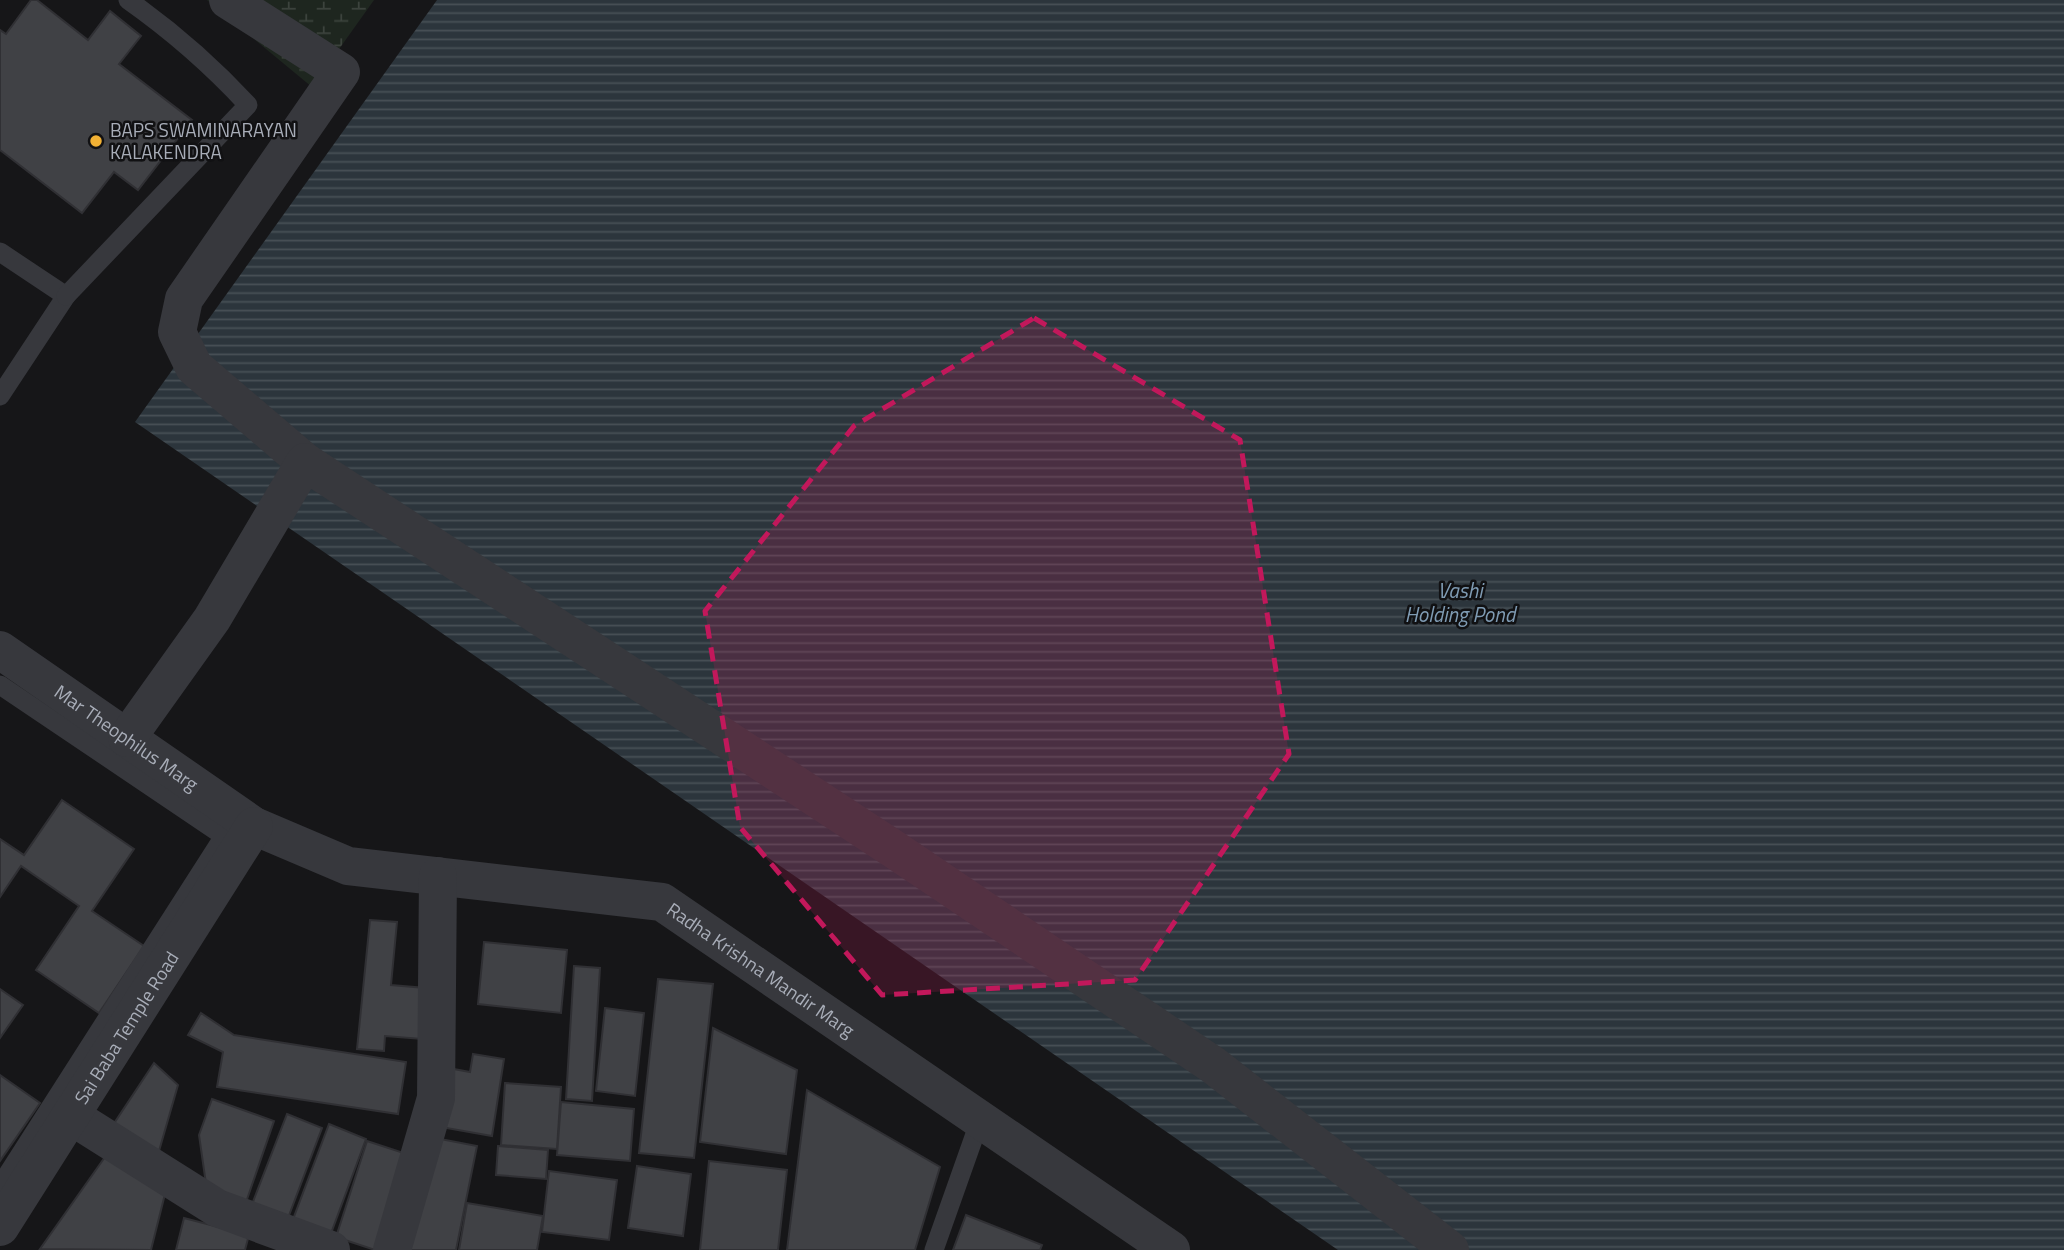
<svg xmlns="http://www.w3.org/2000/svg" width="2064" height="1250" viewBox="0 0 2064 1250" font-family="'Titillium Web',sans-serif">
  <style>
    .wetland { fill: url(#wetland-marsh) }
    .water { fill: url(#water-rules) }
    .building { fill: #404145; stroke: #303034; stroke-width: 2 }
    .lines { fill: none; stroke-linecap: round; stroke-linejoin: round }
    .service { stroke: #37383d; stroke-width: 19 }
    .minor { stroke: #37383d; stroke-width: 38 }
    .marked { fill: #c2185b; fill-opacity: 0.2; stroke: #c2185b; stroke-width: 5; stroke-dasharray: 14 9; stroke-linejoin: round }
    .poi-dot { fill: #f2b134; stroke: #111113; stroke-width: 2.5 }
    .labels { text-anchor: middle; stroke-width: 5; stroke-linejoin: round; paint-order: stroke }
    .poi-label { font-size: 19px; fill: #a8adb8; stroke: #111113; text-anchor: start }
    .street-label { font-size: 19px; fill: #a8adb8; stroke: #111113 }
    .water-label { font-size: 21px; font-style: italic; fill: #7f9bb3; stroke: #111113 }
  </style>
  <defs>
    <pattern id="wetland-marsh" width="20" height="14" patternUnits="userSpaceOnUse" patternTransform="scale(1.75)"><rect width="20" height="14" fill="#1e261f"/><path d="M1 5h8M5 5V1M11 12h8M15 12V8" fill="none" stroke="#3c433d"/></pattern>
    <pattern id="water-rules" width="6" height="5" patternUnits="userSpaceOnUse" patternTransform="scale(1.75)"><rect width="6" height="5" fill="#2c353c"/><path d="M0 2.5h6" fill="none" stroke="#485056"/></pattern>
  </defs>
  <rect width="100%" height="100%" fill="#161618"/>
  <polygon class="wetland" points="207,0 374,0 312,87"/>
  <polygon class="water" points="437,0 2064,0 2064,1250 1338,1250 135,422"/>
  <g class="building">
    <polygon points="31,0 37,0 88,40 110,11 141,36 119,64 192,120 138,190 114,172 82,213 0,150 0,30 6,34"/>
    <polygon points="62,800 134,849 92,911 144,946 99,1013 36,970 79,906 21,866 0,897 0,839 24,855"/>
    <polygon points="370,920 397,922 391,985 426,988 422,1039 385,1036 384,1051 357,1049"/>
    <polygon points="484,942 567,950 561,1013 478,1004"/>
    <polygon points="574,966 600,968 592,1101 566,1099"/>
    <polygon points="658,979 713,984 694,1158 639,1153"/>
    <polygon points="0,989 23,1005 0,1038"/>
    <polygon points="605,1008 644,1013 635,1096 596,1091"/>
    <polygon points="201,1013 234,1035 406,1062 398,1114 217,1087 223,1052 188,1035"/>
    <polygon points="713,1028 797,1070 786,1154 700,1142"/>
    <polygon points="473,1054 504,1059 492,1136 435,1126 443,1067 470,1072"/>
    <polygon points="154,1063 178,1085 157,1158 109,1131"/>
    <polygon points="0,1075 40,1103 0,1161"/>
    <polygon points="505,1083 561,1087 557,1149 501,1145"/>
    <polygon points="807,1090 940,1167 915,1250 787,1250"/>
    <polygon points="212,1099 274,1121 243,1211 208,1198 199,1135"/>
    <polygon points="561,1102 634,1109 630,1161 557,1155"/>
    <polygon points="287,1114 322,1128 285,1226 249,1212"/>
    <polygon points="329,1124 366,1139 330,1236 292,1222"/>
    <polygon points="430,1137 477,1146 456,1250 408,1250"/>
    <polygon points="367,1141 413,1156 375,1250 336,1237"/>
    <polygon points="498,1146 548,1150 546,1179 496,1175"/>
    <polygon points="105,1157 166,1190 151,1250 40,1249"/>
    <polygon points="709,1161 787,1170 778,1250 700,1250"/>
    <polygon points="637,1166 691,1174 683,1236 628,1228"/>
    <polygon points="549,1171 617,1180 609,1240 542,1232"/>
    <polygon points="467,1203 543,1216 537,1250 459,1250"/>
    <polygon points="966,1215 1042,1245 1040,1250 953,1250"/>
    <polygon points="184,1218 249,1235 245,1250 176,1250"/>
  </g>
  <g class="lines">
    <g class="service">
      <polyline points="0,252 66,296 0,396"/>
      <path d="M66,296L248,105C211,65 172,31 128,0"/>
      <polyline points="0,685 224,836 0,1186"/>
      <polyline points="934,1250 980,1120"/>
    </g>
    <g class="minor">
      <polyline points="228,0 341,72 184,299 177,332 194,367 305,462"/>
      <path id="s1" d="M0,650L254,826L348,866L662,902L1171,1250"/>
      <polyline points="127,738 212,619 305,462 892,848 1213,1065 1450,1250"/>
      <polyline points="71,1116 217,1208 331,1250"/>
      <path id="s2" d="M0,1227L254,826"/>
      <polyline points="392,1250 436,1098 438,876"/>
    </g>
  </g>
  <path class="marked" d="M1034,318L1240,440L1289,754L1135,980L882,995L740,827L705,611L854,426Z"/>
  <circle class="poi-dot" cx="96" cy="141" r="7"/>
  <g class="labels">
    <g class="poi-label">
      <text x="110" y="137">BAPS SWAMINARAYAN<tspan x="110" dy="22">KALAKENDRA</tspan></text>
    </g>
    <g class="street-label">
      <text dy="7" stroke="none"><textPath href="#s1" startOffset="154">Mar Theophilus Marg</textPath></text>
      <text dy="7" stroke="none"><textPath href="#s1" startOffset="847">Radha Krishna Mandir Marg</textPath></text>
      <text dy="7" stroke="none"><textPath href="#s2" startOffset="236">Sai Baba Temple Road</textPath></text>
    </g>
    <g class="water-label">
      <text x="1460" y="598">Vashi<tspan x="1460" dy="24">Holding Pond</tspan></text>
    </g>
  </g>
</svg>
